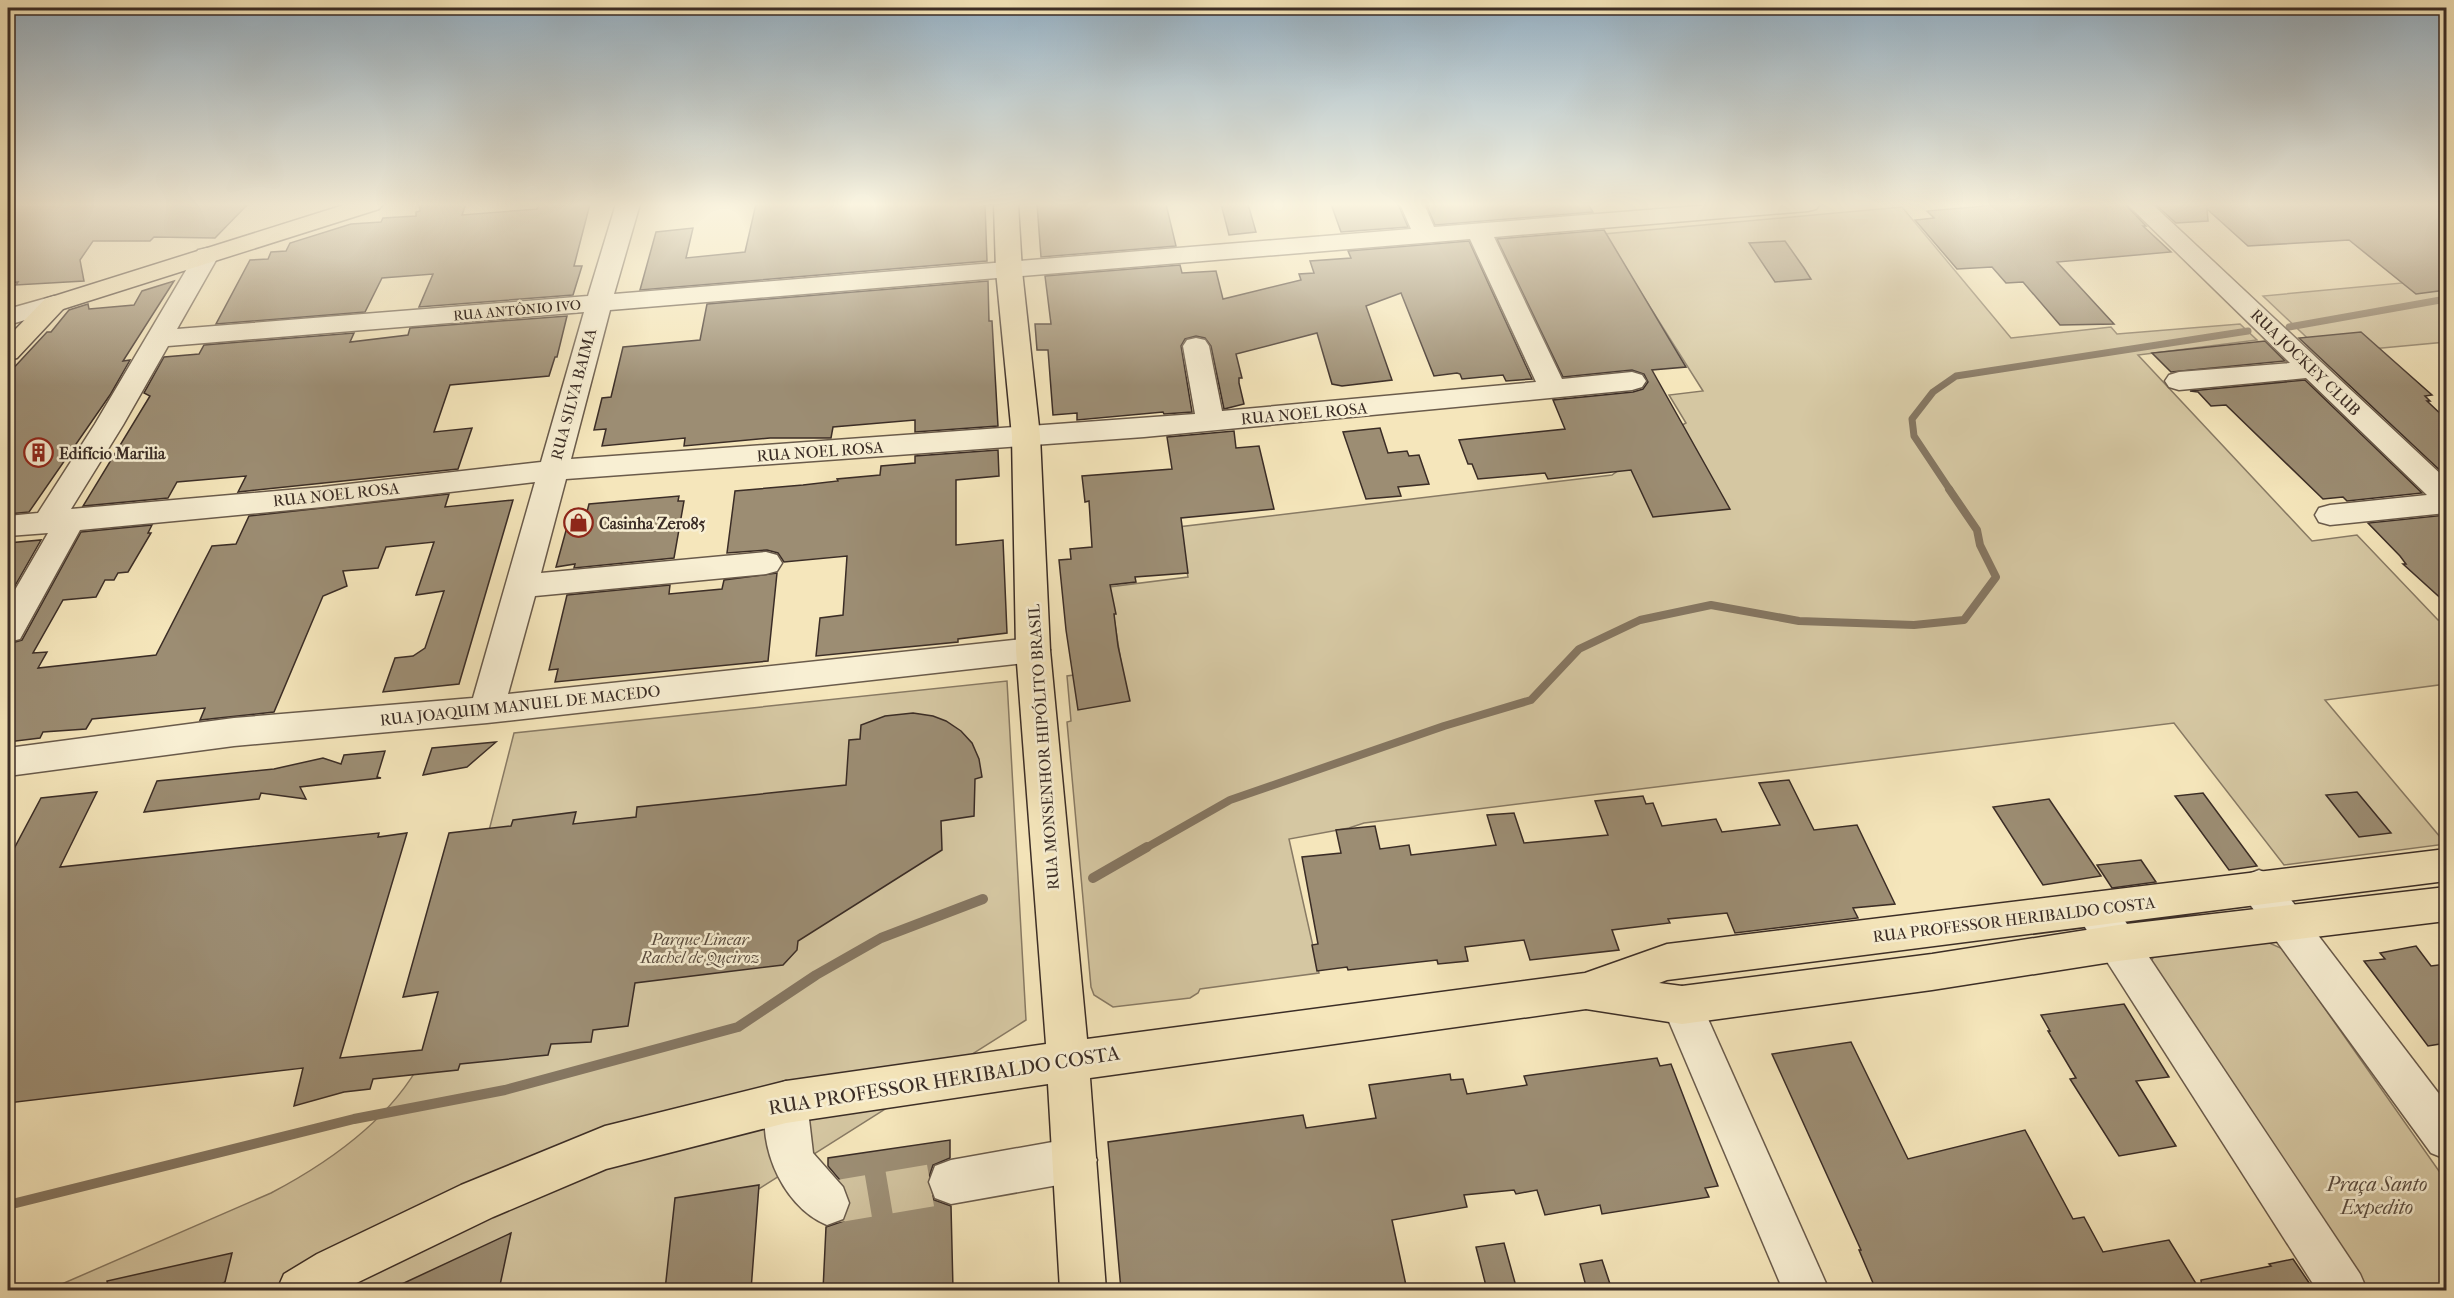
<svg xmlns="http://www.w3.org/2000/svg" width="2454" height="1298" viewBox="0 0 2454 1298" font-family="'IM FELL French Canon',serif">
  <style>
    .green { fill: #d5c7a2; stroke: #887a64; stroke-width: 1.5 }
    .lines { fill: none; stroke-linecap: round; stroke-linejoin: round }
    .stream-far2 { stroke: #857661; stroke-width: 7 }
    .stream-far1 { stroke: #857661; stroke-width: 8 }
    .stream { stroke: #857661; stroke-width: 10 }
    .building { fill: #9c8d73; stroke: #3b2d26; stroke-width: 1.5 }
    .minor-tunnel { stroke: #d0c19d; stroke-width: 42; stroke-dasharray: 42 21; stroke-linecap: butt }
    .minor-casing { stroke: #6a5b4b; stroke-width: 3 }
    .major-casing { stroke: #3b2d26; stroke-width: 3 }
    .minor { fill: #f8efd3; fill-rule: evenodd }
    .major { fill: #f5e6bb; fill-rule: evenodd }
    .labels { text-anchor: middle; stroke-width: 5; stroke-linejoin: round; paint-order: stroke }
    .far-street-label { font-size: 14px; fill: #3b2d26; stroke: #f8efd3 }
    .street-label { font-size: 16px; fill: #3b2d26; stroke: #f8efd3 }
    .poi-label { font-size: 16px; font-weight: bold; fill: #3b2d26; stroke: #f8efd3; text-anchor: start }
    .park-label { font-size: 16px; font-style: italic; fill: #5a4c3f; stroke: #f8efd3 }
    .near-street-label { font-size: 20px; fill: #3b2d26; stroke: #f8efd3 }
    .near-park-label { font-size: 20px; font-style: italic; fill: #5a4c3f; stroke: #f8efd3 }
  </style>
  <rect width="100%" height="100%" fill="#f5e6bb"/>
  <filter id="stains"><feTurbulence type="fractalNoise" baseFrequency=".00333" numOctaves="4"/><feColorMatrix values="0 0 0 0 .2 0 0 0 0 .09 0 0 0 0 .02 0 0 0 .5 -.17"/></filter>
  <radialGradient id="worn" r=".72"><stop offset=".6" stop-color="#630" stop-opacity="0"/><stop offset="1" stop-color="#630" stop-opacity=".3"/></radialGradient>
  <g class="green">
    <polygon points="1902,207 2011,338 2111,327 2117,334 2240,324 2257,340 2138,355 2312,541 2357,535 2438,620 2446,620 2446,684 2325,700 2446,844 2284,865 2174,723 1364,823 1349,828 1289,839 1319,973 1200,989 1198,993 1190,998 1113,1007 1094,995 1091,987 1067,722 1071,721 1067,676 1122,668 1109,587 1188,577 1178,527 1612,475 1675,429 1686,423 1669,395 1703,391 1604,234"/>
    <polygon points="2445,279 2446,342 2328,353 2320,350 2263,296"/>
    <path d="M1007,681L1026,1020L727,1209L684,1274L682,1290H48L271,1193C330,1162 390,1120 422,1060C429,1046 435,1032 441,1018L514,733Z"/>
    <polygon points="2258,938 2283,949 2446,1181 2446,1290 2360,1290 2150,964 2157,950"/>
  </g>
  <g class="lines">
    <g class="stream-far2">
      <polyline points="2289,327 2446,299"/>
      <polyline points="1950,490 1914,436 1912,419 1933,392 1956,376 2248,331"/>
    </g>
    <polyline class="stream-far1" points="1144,849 1230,800 1444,726 1531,700 1579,649 1640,620 1711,605 1799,621 1914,625 1964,620 1996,577 1980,545 1977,530 1949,489"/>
    <g class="stream">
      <polyline points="1093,878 1147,847"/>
      <polyline points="8,1205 354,1119 505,1090 738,1027 816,975 881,938 983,899"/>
    </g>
  </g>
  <g class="building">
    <polygon points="8,204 248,204 215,238 154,237 150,241 93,241 80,260 84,281 16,285 18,282 8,283"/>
    <polygon points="419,204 466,204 462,215 537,209 539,204 590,204 574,266 582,266 573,295 419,307 433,274 382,278 365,312 216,324 250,260 268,259 271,252 286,251 290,243 351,224 381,222 383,218 416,216 416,212 420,211"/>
    <polygon points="756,204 985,204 987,261 640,290 656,232 693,228 686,258 745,252"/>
    <polygon points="1037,204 1166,204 1176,246 1041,257"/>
    <polygon points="1221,204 1248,204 1256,232 1229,235"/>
    <polygon points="1331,204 1398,204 1408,227 1341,232"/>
    <polygon points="1426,204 1588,204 1593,212 1435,225"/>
    <polygon points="2007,204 2125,204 2146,226 2143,226 2171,252 2057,262 2114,324 2060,325 2023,282 2006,283 1992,267 1957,269 1915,220 1934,218 1927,211"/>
    <polygon points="2155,204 2446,204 2446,290 2416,294 2349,240 2248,246 2207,209 2208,221 2176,223"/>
    <polygon points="1604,230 1686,367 1652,370 1730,509 1653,517 1631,470 1548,479 1545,473 1478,479 1472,464 1468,464 1459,440 1565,429 1553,400 1633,392 1643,389 1648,382 1644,374 1632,370 1563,377 1497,239"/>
    <polygon points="1469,241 1532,379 1506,381 1503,375 1462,379 1460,374 1457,373 1434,376 1401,293 1366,306 1392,380 1342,386 1332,384 1317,333 1236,354 1242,378 1239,378 1239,383 1244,404 1224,409 1211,346 1205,338 1196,336 1185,339 1181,346 1192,412 1164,414 1163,412 1077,420 1077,413 1053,415 1048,350 1037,350 1035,324 1051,324 1045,276 1180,265 1182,273 1216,271 1223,299 1301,280 1299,274 1314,273 1310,261 1351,258 1348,251"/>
    <polygon points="1785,241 1804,268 1811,279 1775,282 1749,243"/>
    <polygon points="174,281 123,361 130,360 110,395 29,512 8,514 8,374 47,332 51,332 69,310 88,304 89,309 134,305 142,291"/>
    <polygon points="988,281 989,321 992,321 998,426 915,432 915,420 833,427 831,438 770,438 684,446 685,438 602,446 606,429 594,430 602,398 611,397 623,347 700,340 707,304"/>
    <polygon points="567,316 557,357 555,357 549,376 450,385 434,432 472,428 458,469 238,492 246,476 177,482 168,498 83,506 150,396 144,393 164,357 199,354 204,345 354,333 350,342 408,335 410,328"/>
    <polygon points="2361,332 2432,395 2425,396 2430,401 2427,401 2446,419 2446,476 2299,338"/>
    <polygon points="2265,341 2285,361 2171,372 2152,353"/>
    <polygon points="2305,380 2422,493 2347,501 2343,497 2323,499 2226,405 2211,406 2198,392 2190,391"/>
    <polygon points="1380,428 1388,453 1407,451 1409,456 1419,455 1429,484 1398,487 1401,496 1366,499 1343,432"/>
    <polygon points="1234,431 1236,448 1259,446 1274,509 1181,518 1188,573 1135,577 1136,582 1110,585 1116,614 1114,614 1118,646 1130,701 1078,710 1066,630 1059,560 1071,559 1070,549 1092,547 1089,501 1085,502 1082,476 1172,469 1167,437"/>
    <polygon points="998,450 999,476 956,480 956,545 1003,540 1007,633 958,639 958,642 816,656 820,618 843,615 847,556 784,562 778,553 767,550 727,553 735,491 803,485 838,481 837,479 880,475 881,466 915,463 915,456"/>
    <polygon points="449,494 445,507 513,500 459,684 383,692 395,658 413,656 425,648 444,591 416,595 434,542 386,547 378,568 343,571 347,586 323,596 274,712 200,720 205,708 92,719 86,729 43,732 40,738 8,742 8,644 22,640 81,532 152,525 148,533 151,533 128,572 118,573 114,580 105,580 96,597 63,600 33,653 47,652 38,668 156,655 212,546 236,544 249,516"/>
    <polygon points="679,496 678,501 684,501 674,558 574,568 575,564 556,567 570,516 587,512 589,504"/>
    <polygon points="2446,515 2446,603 2403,564 2406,564 2400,556 2368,523"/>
    <polygon points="41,540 8,598 8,543"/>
    <polygon points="777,573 768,661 555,682 558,669 549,670 567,595 670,585 669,594 722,589 724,580"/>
    <polygon points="913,713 933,716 946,721 961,731 972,743 979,759 982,777 975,779 974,816 941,821 942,850 798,941 797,950 783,965 635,983 628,1026 593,1030 591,1042 551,1044 548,1055 460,1064 458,1070 373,1079 370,1089 344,1092 294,1106 303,1068 8,1103 8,860 41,798 97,792 60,867 379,833 378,837 407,833 340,1058 422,1050 438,992 403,997 449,833 511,826 513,820 576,812 573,824 636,817 637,807 846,785 849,740 860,739 861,725 885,716"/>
    <polygon points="496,742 467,767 423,775 432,748"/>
    <polygon points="385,751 377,777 381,778 300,787 306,799 261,793 259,799 144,812 157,781 274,769 323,758 341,764 344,755"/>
    <polygon points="1789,780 1814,830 1857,825 1895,904 1853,908 1858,918 1735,933 1727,913 1668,919 1670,923 1612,930 1619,950 1530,960 1524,940 1465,947 1468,961 1438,964 1437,960 1348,970 1347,967 1317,971 1312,945 1318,944 1302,857 1341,853 1336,830 1375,826 1380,849 1409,845 1411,855 1496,845 1487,815 1514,813 1524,843 1608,835 1595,801 1643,796 1646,804 1653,803 1662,826 1716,819 1722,832 1780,825 1759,783"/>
    <polygon points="2357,792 2391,833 2359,837 2326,795"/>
    <polygon points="2203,793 2257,866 2229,870 2175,796"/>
    <polygon points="2049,799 2101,876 2043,885 1993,807"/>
    <polygon points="2141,860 2156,882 2112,888 2097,865"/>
    <polygon points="2416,946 2431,966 2446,964 2446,1043 2428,1046 2364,961 2385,959 2380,953"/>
    <polygon points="2124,1004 2169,1077 2136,1081 2176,1146 2119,1156 2070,1079 2076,1078 2048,1031 2050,1031 2041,1015"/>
    <polygon points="1851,1042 1908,1159 2025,1130 2073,1219 2084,1217 2103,1252 2169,1240 2200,1290 1876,1290 1859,1250 1861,1250 1772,1054"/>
    <polygon points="1657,1058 1660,1066 1671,1064 1718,1186 1705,1188 1709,1197 1602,1214 1600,1205 1545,1215 1537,1190 1516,1194 1514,1190 1464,1195 1467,1207 1392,1220 1407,1290 1121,1290 1108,1142 1303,1115 1306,1128 1376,1118 1369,1085 1450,1074 1451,1080 1463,1079 1467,1094 1527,1085 1524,1076"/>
    <polygon points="950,1140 950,1158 933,1165 927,1183 934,1200 951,1206 953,1289 823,1290 826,1227 844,1221 851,1204 845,1186 828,1166 828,1158"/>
    <polygon points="759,1185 751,1290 665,1290 675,1198"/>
    <polygon points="511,1233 499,1290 389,1290"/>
    <polygon points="1504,1243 1517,1290 1487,1290 1476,1247"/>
    <polygon points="232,1253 225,1282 211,1290 109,1290 107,1281"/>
    <polygon points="2293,1259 2314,1290 2202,1290 2201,1280 2271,1266 2269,1264"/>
    <polygon points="1602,1260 1612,1290 1587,1290 1580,1264"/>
  </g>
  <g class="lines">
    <polyline class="minor-tunnel" points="827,1203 951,1182"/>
    <defs>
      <g id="minor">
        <path d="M616,204H640L614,294L1411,229L1400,204H1424L1434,227L1723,204H1820L1816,209L1808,211L1494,237L1562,379L1632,372L1642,375L1646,381L1642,387L1632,390L1144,437L566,479L541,573L766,552L777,555L782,563L777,571L766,574L535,596L508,694L1033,638L1045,641L1050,650L1045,659L1033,662L487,723L234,746L8,776V748L234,718L473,698L535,482L322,507L80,530L20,639L8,642V602L48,533L8,536V516L38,513L95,424L198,250L207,248L216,250L219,255L177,329L588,296ZM1470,239L1536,382L1222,411L1209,346L1205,340L1196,338L1187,340L1183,346L1195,414L571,459L610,310ZM584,312L541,462L322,487L71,509L123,425L168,346Z"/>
        <polygon points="2127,204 2152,204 2446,479 2446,513 2330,525 2319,522 2315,515 2319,508 2330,505 2427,495 2306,378 2179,390 2169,387 2165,381 2169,375 2179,372 2290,363"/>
        <polygon points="54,296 63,299 67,304 63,309 8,325 8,309"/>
        <polygon points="2259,870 2272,875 2446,1103 2446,1159 2431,1153 2246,899 2240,887 2246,875"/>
        <polygon points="2095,892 2109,897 2360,1274 2367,1290 2317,1290 2081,921 2076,909 2081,897"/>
        <polygon points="1682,986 1696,992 1829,1290 1783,1290 1662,1005 1668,992"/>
        <path d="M786,1081L801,1087L807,1102L813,1153L843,1187L849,1203L843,1219L827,1225C780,1206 751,1135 771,1087Z"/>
        <polygon points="1075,1138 1090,1145 1097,1160 1090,1175 1075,1182 951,1204 935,1198 929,1182 935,1166 951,1160"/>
      </g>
      <g id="major">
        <polygon points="347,204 383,204 379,209 63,309 17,358 8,360 8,337 45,299"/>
        <polygon points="994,204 1018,204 1022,271 1040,436 1050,650 1087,1039 1585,973 1667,944 2446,849 2446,881 1667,980 1659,983 1682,986 1932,954 2118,925 2446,887 2446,921 2118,961 1932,990 1682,1024 1586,1009 1090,1078 1106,1290 1060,1290 1048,1084 786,1123 606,1169 493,1217 342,1290 277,1290 284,1274 317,1254 461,1185 605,1126 786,1081 1046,1044 1016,650 1012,436 996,271"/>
      </g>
    </defs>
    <use href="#minor" class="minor-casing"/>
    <use href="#major" class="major-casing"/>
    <use href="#minor" class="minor"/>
    <use href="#major" class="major"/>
  </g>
  <linearGradient id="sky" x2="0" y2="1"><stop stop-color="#94afc2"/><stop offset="0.53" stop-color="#faf4e0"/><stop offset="1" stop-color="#faf4e0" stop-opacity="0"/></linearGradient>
  <rect width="2454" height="386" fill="url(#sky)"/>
  <defs>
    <symbol id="building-ring" viewBox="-11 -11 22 22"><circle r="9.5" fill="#f8efd3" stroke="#8f2418" stroke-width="1.5"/><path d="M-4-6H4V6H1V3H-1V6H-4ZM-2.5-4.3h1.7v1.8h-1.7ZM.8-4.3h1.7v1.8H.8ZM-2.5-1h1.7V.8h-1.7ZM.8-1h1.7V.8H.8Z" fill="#8f2418"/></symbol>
    <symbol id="shop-ring" viewBox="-11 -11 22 22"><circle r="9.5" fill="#f8efd3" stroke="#8f2418" stroke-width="1.5"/><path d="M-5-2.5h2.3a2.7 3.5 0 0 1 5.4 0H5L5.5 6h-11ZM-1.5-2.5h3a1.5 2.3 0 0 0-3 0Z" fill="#8f2418"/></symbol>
  </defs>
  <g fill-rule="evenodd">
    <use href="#building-ring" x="22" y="436" width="33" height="33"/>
    <use href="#shop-ring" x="562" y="506" width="33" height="33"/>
  </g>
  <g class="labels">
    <g class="far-street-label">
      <text transform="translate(517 310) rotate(-5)" y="5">RUA ANTÔNIO IVO</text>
    </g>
    <g class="street-label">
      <text transform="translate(2306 362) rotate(44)" y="6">RUA JOCKEY CLUB</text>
      <text transform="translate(573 394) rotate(-75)" y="6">RUA SILVA BAIMA</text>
      <text transform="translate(1304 413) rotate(-5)" y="6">RUA NOEL ROSA</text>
      <text transform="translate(820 451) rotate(-4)" y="6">RUA NOEL ROSA</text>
      <text transform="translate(336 494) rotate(-6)" y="6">RUA NOEL ROSA</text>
      <text transform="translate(520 705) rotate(-6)" y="6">RUA JOAQUIM MANUEL DE MACEDO</text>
      <text transform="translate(1043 747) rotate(-94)" y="6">RUA MONSENHOR HIPÓLITO BRASIL</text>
      <text transform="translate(2014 919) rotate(-7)" y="6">RUA PROFESSOR HERIBALDO COSTA</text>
    </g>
    <g class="poi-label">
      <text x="59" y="459">Edifício Marilia</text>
      <text x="599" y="529">Casinha Zero85</text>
    </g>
    <g class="park-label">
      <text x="700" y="945">Parque Linear<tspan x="700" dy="18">Rachel de Queiroz</tspan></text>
    </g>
    <g class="near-street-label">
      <text transform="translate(944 1080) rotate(-9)" y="7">RUA PROFESSOR HERIBALDO COSTA</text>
    </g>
    <g class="near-park-label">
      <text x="2377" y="1191">Praça Santo<tspan x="2377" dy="23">Expedito</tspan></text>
    </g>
  </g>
  <rect width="2454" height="1298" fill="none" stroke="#f5e6bb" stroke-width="30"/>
  <rect x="9" y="9" width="2436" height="1280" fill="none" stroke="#3b2d26" stroke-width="3"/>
  <rect x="15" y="15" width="2424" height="1268" fill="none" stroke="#3b2d26" stroke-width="1.5"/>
  <rect width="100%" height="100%" filter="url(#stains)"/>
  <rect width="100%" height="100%" fill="url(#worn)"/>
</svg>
